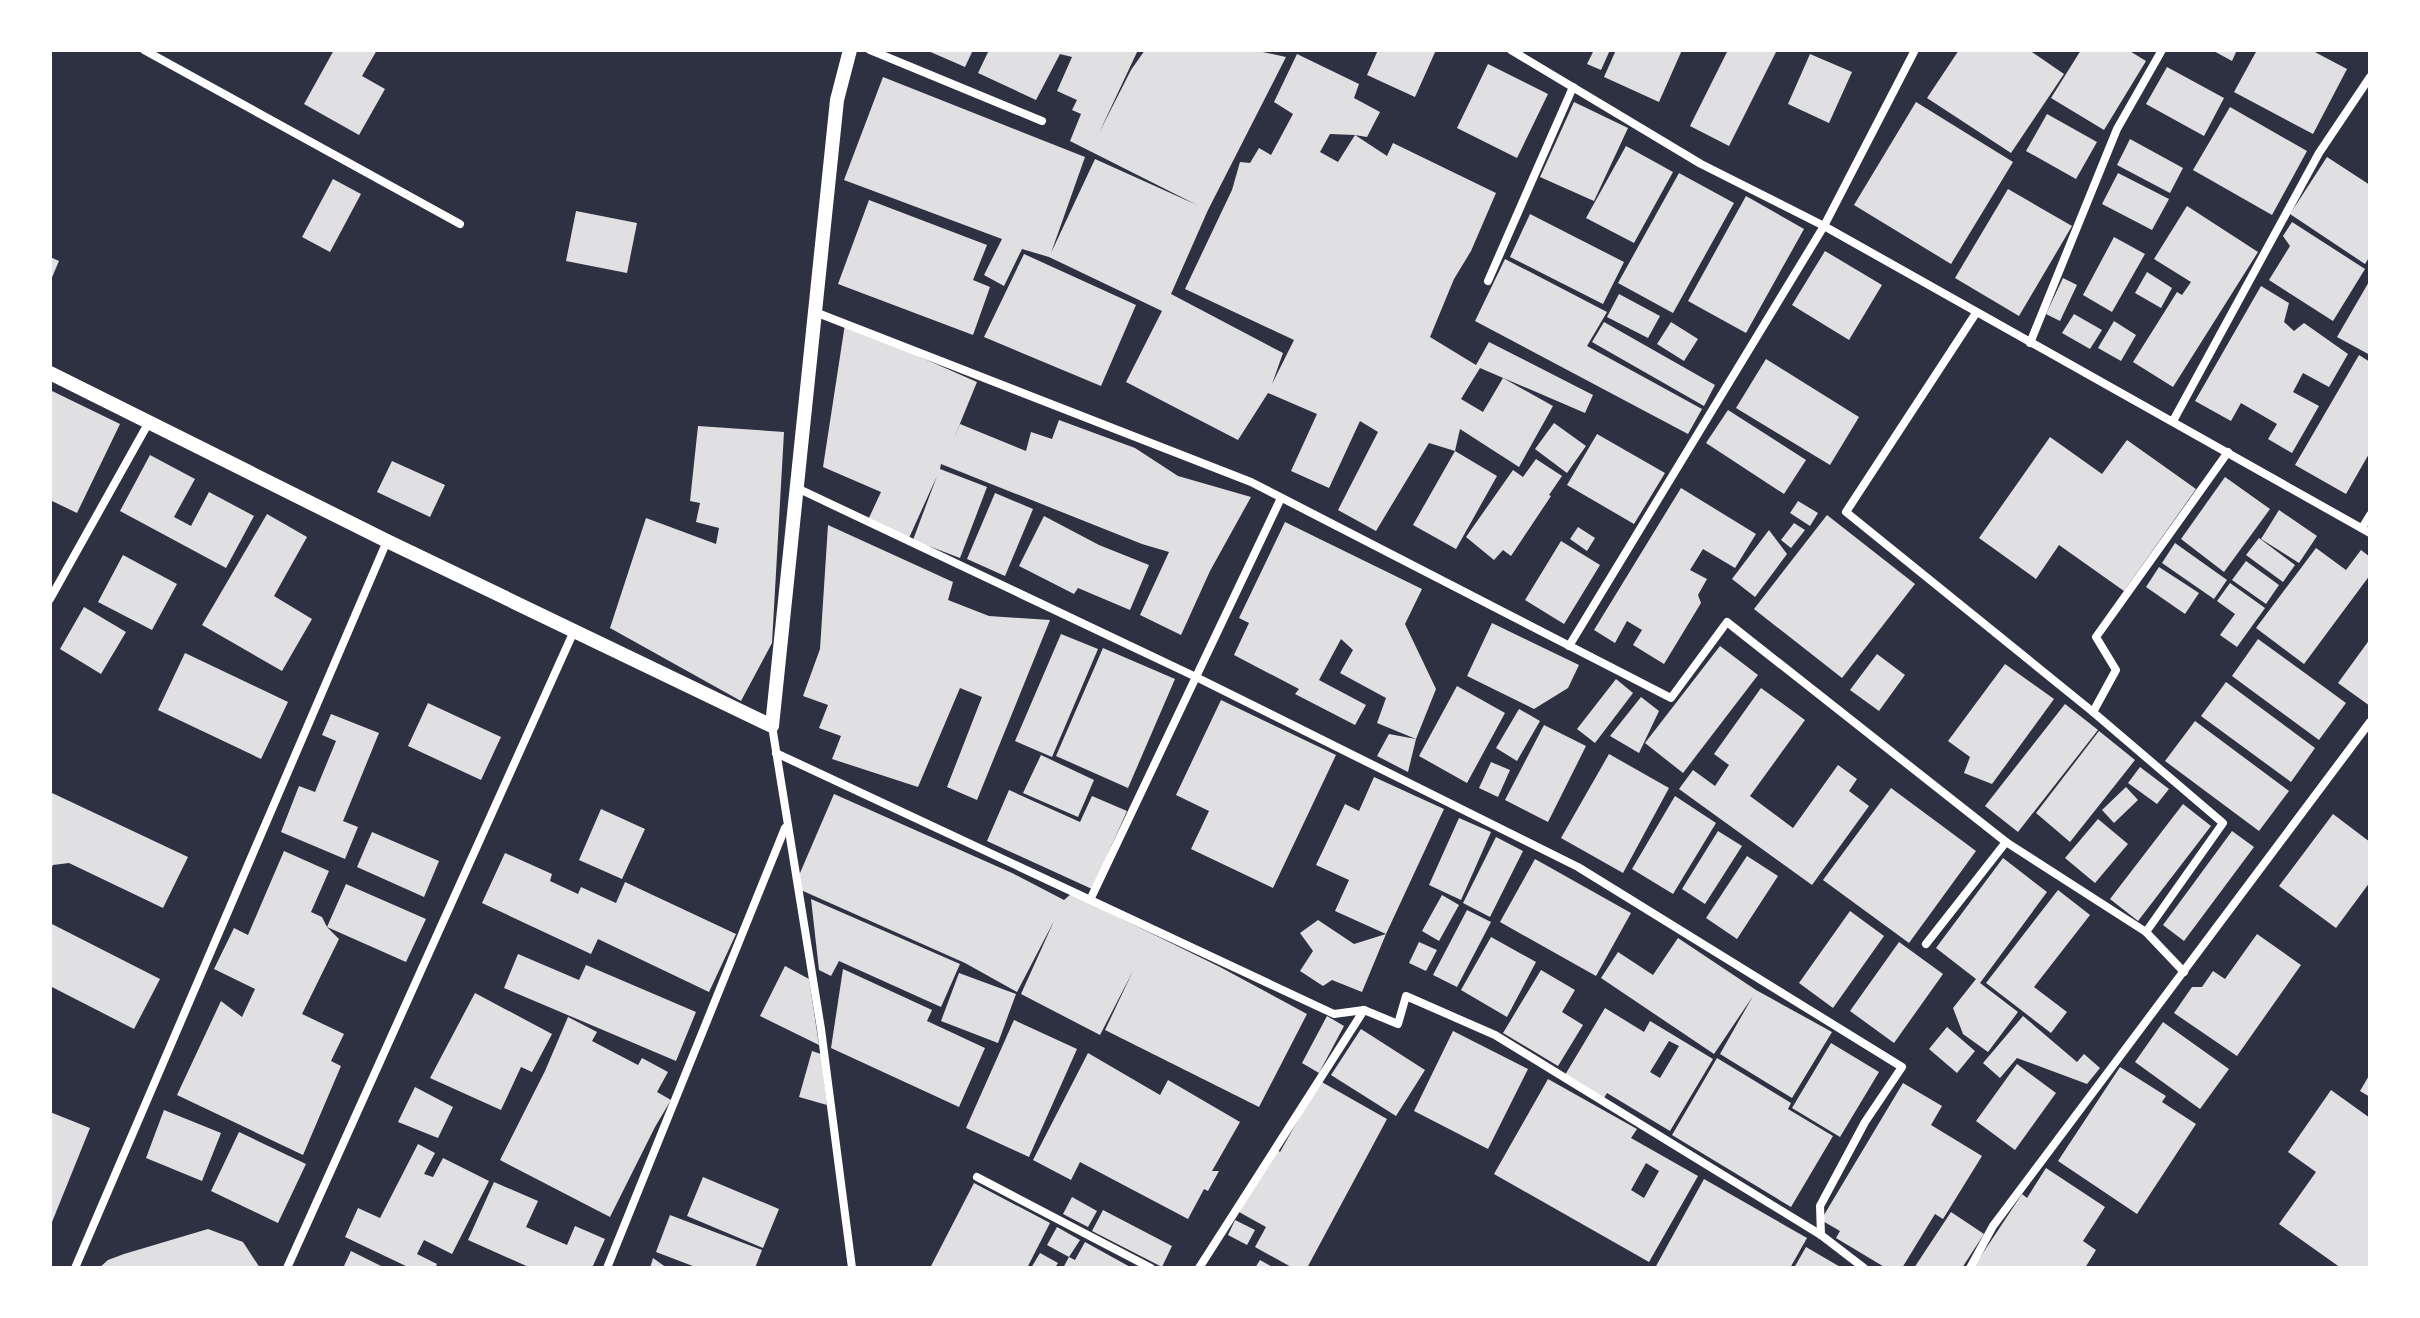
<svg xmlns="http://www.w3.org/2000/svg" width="2420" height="1318" viewBox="0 0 2420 1318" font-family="'Open Sans',sans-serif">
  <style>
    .building { fill: #e0e0e3; fill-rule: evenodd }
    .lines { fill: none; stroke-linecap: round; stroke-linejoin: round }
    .minor { stroke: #fff; stroke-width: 8 }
    .tertiary { stroke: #fff; stroke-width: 14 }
  </style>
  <rect width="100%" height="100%" fill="#2d3142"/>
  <g class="building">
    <polygon points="334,50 377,50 362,76 385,89 359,135 304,104"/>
    <polygon points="926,50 973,50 965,67"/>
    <path d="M989,50H1138L1099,133L1131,70L1145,50H1253L1286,57L1208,210L1171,294L1283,353L1272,384L1294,340L1185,289L1232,190L1240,162L1250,163L1259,148L1271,155L1293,114L1274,102L1297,54L1359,84L1354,98L1380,112L1367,137L1355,135L1387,156L1393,143L1496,193L1471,251L1454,279L1430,337L1476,365L1489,342L1593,395L1585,413L1480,368L1461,399L1483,412L1503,378L1553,406L1519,467L1460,429L1455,451L1429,443L1376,531L1338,510L1378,432L1360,421L1329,488L1291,471L1317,414L1268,393L1238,440L1126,382L1162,311L1049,257L1022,249L1004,286L984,275L1002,239L844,180L883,77L1085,157L1051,253L1095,159L1197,205L1070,141L1081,114L1072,110L1077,100L1057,91L1072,57L1060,54L1036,100L978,73ZM1330,134L1355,135L1338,162L1320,152Z"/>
    <polygon points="1378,50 1436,50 1415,97 1367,75"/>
    <polygon points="1594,50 1610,50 1601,70 1587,64"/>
    <polygon points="1616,50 1682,50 1659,102 1604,77"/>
    <polygon points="1728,50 1777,50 1729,146 1690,126"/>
    <polygon points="1959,50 2029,50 2064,74 2011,153 1927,98"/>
    <polygon points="2081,50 2128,50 2146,61 2104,130 2051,98"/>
    <polygon points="2212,50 2237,50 2232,61"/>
    <polygon points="2257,50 2311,50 2347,69 2313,134 2234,92"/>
    <polygon points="1810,54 1852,72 1829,123 1788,104"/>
    <polygon points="1488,64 1548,94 1517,158 1457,128"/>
    <polygon points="2167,67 2224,98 2204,136 2146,104"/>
    <polygon points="1574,102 1628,128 1594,201 1540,177"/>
    <polygon points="1916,102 2013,162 1951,264 1854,205"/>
    <polygon points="2230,107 2307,151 2272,215 2193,170"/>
    <polygon points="2047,114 2097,142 2076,179 2026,151"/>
    <polygon points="2130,139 2183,168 2170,193 2117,165"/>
    <polygon points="1626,146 1673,172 1634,243 1586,218"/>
    <polygon points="2327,157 2370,185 2370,256 2365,264 2290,214"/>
    <polygon points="1679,173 1734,203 1673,313 1618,283"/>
    <polygon points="2118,173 2169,199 2152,230 2102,204"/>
    <polygon points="333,179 361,194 330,252 302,237"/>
    <polygon points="2008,189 2072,226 2019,316 1955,278"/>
    <polygon points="1746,196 1804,229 1746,333 1688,301"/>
    <polygon points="869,200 987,245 973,280 990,287 973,335 838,284"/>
    <polygon points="2187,206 2258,252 2173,387 2133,362 2177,292 2182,295 2191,282 2154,259"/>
    <polygon points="576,211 637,223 627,273 566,261"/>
    <polygon points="1530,214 1624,262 1603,304 1510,257"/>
    <polygon points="2292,222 2365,269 2333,321 2269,280 2290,246 2283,236"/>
    <polygon points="2114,237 2145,254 2112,312 2083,295"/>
    <polygon points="1825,251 1882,285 1849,340 1792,305"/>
    <polygon points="1024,254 1136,305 1101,386 984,337"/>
    <polygon points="50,257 59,261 50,282"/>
    <polygon points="1505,259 1607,312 1587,346 1702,409 1688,434 1475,321"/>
    <polygon points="2147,272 2172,288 2161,308 2135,293"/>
    <polygon points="2063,278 2077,285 2060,321 2046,314"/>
    <polygon points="2370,280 2370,355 2337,337"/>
    <polygon points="2261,286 2289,303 2284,322 2294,331 2304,323 2348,354 2329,387 2303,373 2293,392 2319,406 2292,453 2268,439 2277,424 2241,403 2231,421 2195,401"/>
    <polygon points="1619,294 1660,316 1648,338 1607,317"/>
    <polygon points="2074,314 2102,330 2090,349 2062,333"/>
    <polygon points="2114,321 2136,335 2121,361 2098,348"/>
    <polygon points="1604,322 1715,385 1704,406 1592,342"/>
    <polygon points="1671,322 1698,339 1684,361 1657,344"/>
    <polygon points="845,324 977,382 952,443 960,424 1026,451 1031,432 1052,439 1059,420 1135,448 1178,476 1251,497 1210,571 1181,635 1140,615 1169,552 1142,544 941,464 940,469 987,487 960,558 913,540 937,476 909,538 868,520 881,492 823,467"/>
    <polygon points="2359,355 2370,362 2370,452 2346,494 2295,465"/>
    <polygon points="1766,359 1859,417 1830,465 1736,408"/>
    <polygon points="50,390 120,424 77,513 50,500"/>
    <polygon points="1728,410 1806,460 1784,494 1706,443"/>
    <polygon points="1554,423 1586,446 1567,473 1535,449"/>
    <polygon points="698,426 784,432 772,643 741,701 610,628 646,518 716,544 719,528 696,522 700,503 690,501"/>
    <polygon points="1597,434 1665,473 1634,524 1567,485"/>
    <polygon points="2050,437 2102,474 2127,440 2196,489 2124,591 2059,545 2036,579 1979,538"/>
    <polygon points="1455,451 1497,476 1456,549 1413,525"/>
    <polygon points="150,455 195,479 174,517 191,526 209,492 254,516 226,568 120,511"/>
    <polygon points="1536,459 1562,476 1549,495 1551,496 1511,556 1503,550 1494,560 1466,537 1513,470 1523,477"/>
    <polygon points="392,461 445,485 430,517 377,492"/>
    <polygon points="2225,477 2270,509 2224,572 2181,539"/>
    <polygon points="1681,488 1756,534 1735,568 1703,549 1690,570 1707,579 1698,595 1701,603 1664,664 1633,645 1642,630 1627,621 1615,643 1594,630"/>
    <polygon points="995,493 1033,509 1005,576 967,559"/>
    <polygon points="1798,501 1818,513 1810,526 1790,513"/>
    <polygon points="2279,510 2317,536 2299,563 2261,539"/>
    <polygon points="267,514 307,537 274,596 312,619 282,671 202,625"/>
    <polygon points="1827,515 1915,584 1842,678 1754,609"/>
    <polygon points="1044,516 1099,545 1149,565 1130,610 1078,588 1074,594 1019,566"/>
    <polygon points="1285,522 1422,589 1405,624 1436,689 1416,739 1377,723 1386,698 1340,673 1353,650 1341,639 1319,680 1366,705 1355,725 1295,694 1299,689 1234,655 1249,623 1239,618"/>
    <polygon points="1794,523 1805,530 1791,548 1781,540"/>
    <polygon points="828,525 953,582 948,600 989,616 1050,620 977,800 947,787 982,697 960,688 918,787 832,759 841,736 819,728 828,705 803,696 820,649"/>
    <polygon points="1578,527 1595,538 1587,551 1570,539"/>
    <polygon points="1769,530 1787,554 1755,597 1732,579"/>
    <polygon points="2259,538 2295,565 2283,582 2246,555"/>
    <polygon points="1561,541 1600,565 1564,624 1525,600"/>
    <polygon points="2175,543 2227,580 2214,599 2162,563"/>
    <polygon points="2316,548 2346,570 2361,550 2370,557 2370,575 2304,664 2256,628"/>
    <polygon points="123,555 177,584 152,630 98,602"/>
    <polygon points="2246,561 2279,585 2266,604 2232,580"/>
    <polygon points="2159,567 2199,593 2185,614 2146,587"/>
    <polygon points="2230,583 2265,608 2237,647 2220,635 2235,614 2217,601"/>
    <polygon points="84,607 126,632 101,674 60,649"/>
    <polygon points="1492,623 1579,665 1568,688 1534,709 1467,676"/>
    <polygon points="1061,634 1098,649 1052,757 1015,741"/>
    <polygon points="2258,639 2346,703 2319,740 2232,676"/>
    <polygon points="2370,639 2370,706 2338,683"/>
    <polygon points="1720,646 1758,675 1683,773 1645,743"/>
    <polygon points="1103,648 1175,679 1128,788 1056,756"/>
    <polygon points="185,653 288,702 261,759 158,710"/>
    <polygon points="1877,654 1905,675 1879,711 1850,690"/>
    <polygon points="2005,664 2054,699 1992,784 1964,773 1970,757 1948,741"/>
    <polygon points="1616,679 1633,693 1595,743 1577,729"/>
    <polygon points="2226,682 2315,748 2291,782 2201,716"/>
    <polygon points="1457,686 1505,713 1467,783 1419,756"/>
    <polygon points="1761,688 1805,720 1750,796 1793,828 1838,765 1857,779 1849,791 1869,806 1812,885 1679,789 1693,770 1715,786 1729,765 1714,754"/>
    <polygon points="1641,697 1659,711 1639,753 1610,736"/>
    <polygon points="1221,700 1336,755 1273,888 1191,849 1209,811 1176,795"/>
    <polygon points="428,703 501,737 481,780 408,746"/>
    <polygon points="2065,704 2098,730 2018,832 1985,806"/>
    <polygon points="1519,709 1540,721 1517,761 1496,748"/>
    <polygon points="331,714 379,733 343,821 358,827 345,859 281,832 299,786 315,792 336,741 322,735"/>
    <polygon points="2195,721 2289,791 2259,831 2165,761"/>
    <polygon points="1544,725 1586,746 1548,822 1505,800"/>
    <polygon points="2099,731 2135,760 2070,842 2036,813"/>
    <polygon points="1389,734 1416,739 1408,772 1377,756"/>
    <polygon points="1609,754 1669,788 1623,873 1561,838"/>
    <polygon points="1041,755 1094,780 1078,817 1023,793"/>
    <polygon points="1491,762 1510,770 1498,797 1479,788"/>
    <polygon points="2140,767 2169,789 2157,804 2128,783"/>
    <polygon points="1374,777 1444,809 1386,934 1362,992 1332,980 1323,986 1300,971 1313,951 1300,933 1318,920 1354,944 1386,934 1335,911 1349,880 1316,865 1345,804 1359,811"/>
    <polygon points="2126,787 2138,800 2114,823 2102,810"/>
    <polygon points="1891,788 1976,851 1909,943 1823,880"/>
    <polygon points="1009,790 1080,822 1092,796 1127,811 1092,889 987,841"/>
    <polygon points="50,792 188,857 163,908 69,863 53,865 50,871"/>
    <polygon points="834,794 1012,873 1064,900 1071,894 1220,967 1307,1014 1259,1107 1105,1030 1133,971 1100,1035 1021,994 1054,921 1017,992 965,963 794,887"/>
    <polygon points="1675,796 1716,823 1673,894 1632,869"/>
    <polygon points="2183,804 2211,826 2138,921 2110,899"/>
    <polygon points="601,809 645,829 622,879 579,860"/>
    <polygon points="2333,814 2370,842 2370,882 2336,928 2279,886"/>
    <polygon points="1459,818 1491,832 1461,900 1429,885"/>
    <polygon points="2098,819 2128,844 2095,883 2065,858"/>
    <polygon points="1718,831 1742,846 1705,904 1682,889"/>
    <polygon points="2232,831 2254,847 2184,941 2163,925"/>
    <polygon points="372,832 439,861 424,897 357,867"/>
    <polygon points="1496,837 1523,851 1490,917 1463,903"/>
    <polygon points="284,851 329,871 311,912 322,917 327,927 346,884 426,919 406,962 327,927 339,939 302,1014 344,1034 331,1061 341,1066 303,1155 177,1095 221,1001 242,1017 255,989 214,969 234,928 248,935"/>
    <polygon points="505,853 552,874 550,881 578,894 581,887 616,903 625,882 736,934 709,992 598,939 591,954 482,903"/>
    <polygon points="1747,856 1778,876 1737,939 1706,918"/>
    <polygon points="2003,858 2047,892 1980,983 2018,1012 1988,1052 1963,1034 1953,1008 1976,979 1936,948"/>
    <polygon points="1535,859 1631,913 1596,976 1500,922"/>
    <polygon points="2058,890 2090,915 2034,987 2067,1012 2051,1033 1986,983"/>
    <polygon points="1442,895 1459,905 1439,941 1422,931"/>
    <polygon points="811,899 960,964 941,1007 839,961 831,976 819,970"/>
    <polygon points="1467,910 1491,922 1457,987 1433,975"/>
    <polygon points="1850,911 1884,936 1833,1008 1799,983"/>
    <polygon points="50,923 160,979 134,1029 50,986"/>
    <polygon points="2257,934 2301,965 2237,1056 2174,1013 2192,987 2202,987 2213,971 2225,979"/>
    <polygon points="1491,937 1536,962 1507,1017 1461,990"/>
    <polygon points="1678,938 1756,990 1832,1032 1792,1098 1720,1054 1753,996 1714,1054 1601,978 1618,952 1653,975"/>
    <polygon points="1419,942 1437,950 1426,971 1409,963"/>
    <polygon points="1899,942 1943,974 1894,1043 1850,1011"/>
    <polygon points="518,954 579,980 586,965 696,1012 676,1061 504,988"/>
    <polygon points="785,966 809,979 819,1045 760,1016"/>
    <polygon points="843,969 932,1010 927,1021 985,1048 959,1107 831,1048"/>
    <polygon points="1541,970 1575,990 1562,1012 1583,1025 1558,1066 1503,1033"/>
    <polygon points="959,973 1016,994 998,1043 941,1021"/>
    <polygon points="475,993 552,1034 532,1072 521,1067 501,1110 430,1078"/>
    <path d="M1605,1008L1644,1032L1650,1021L1713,1059L1670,1131L1607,1093L1604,1098L1565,1075ZM1669,1041L1679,1046L1660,1078L1650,1072Z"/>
    <polygon points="1327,1016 1344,1026 1319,1073 1302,1063"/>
    <polygon points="2023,1016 2077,1062 2084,1054 2100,1068 2087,1084 2017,1058 2000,1078 1983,1063"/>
    <polygon points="568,1017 597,1032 592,1041 638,1065 642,1058 668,1072 657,1092 671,1100 655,1127 610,1217 500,1160 545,1071"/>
    <polygon points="1014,1020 1077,1049 1029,1157 966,1128"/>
    <polygon points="2163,1022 2229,1069 2200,1109 2135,1062"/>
    <polygon points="1947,1027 1975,1051 1957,1073 1929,1049"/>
    <polygon points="1361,1029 1425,1070 1396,1116 1331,1075"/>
    <polygon points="1453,1031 1528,1069 1488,1149 1414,1111"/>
    <polygon points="1831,1043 1879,1072 1840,1137 1792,1108"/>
    <polygon points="812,1051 821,1054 827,1105 799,1097"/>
    <polygon points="1088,1053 1160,1095 1168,1080 1240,1122 1212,1171 1219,1171 1208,1191 1204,1189 1188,1219 1080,1162 1071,1180 1033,1160"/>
    <polygon points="1717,1058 1791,1103 1788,1109 1833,1136 1791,1207 1672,1135"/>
    <polygon points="2017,1064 2056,1093 2015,1150 1976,1121"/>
    <polygon points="2120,1067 2166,1096 2162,1102 2196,1124 2137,1214 2058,1161"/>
    <polygon points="2370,1074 2370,1097 2360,1091"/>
    <path d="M1548,1079L1637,1129L1631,1138L1698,1176L1649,1262L1494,1174ZM1646,1163L1659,1171L1644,1198L1631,1190Z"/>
    <polygon points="1320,1081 1387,1119 1307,1268 1293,1268 1255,1247 1266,1227 1239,1212 1276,1149 1280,1152"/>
    <polygon points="1903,1083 1942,1106 1931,1125 1982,1156 1943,1219 1935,1214 1902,1268 1886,1268 1836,1238 1840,1231 1821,1220"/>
    <polygon points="415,1087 453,1107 438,1138 398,1122"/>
    <polygon points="2331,1090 2370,1118 2370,1268 2341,1268 2279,1224 2316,1172 2288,1152"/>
    <polygon points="164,1110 221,1133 202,1181 146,1158"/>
    <polygon points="50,1112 90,1128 50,1227"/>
    <polygon points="239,1132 306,1164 278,1223 211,1191"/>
    <polygon points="418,1144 435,1153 424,1174 433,1177 443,1158 489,1181 452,1254 424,1240 417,1254 437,1264 435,1268 410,1268 345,1237 358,1208 380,1218"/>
    <polygon points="2046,1168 2105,1207 2083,1241 2096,1250 2085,1268 1973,1268 2022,1194 2027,1198"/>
    <polygon points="703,1177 779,1209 763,1248 687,1216"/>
    <polygon points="1704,1179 1807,1238 1790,1268 1655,1268"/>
    <polygon points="494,1182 538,1201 526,1227 567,1245 575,1226 605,1239 592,1268 531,1268 468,1240"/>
    <polygon points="974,1183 1050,1223 1027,1268 930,1268"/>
    <polygon points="1072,1197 1097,1211 1088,1227 1063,1214"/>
    <polygon points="1103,1210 1172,1246 1162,1267 1092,1231"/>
    <polygon points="1951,1212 1984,1234 1962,1268 1914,1268"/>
    <polygon points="670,1215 762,1250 755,1268 698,1268 656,1252"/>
    <polygon points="1235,1220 1255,1230 1247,1245 1228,1235"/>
    <polygon points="1057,1227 1080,1240 1069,1257 1047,1245"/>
    <polygon points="208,1229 243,1242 260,1268 99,1268 108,1260 124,1254"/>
    <polygon points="1085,1242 1132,1268 1063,1268 1069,1257 1075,1260"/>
    <polygon points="1806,1247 1842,1268 1794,1268"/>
    <polygon points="351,1251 385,1268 343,1268"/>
    <polygon points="1040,1253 1058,1263 1055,1268 1031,1268"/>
    <polygon points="653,1258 667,1268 650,1268"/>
    <polygon points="1260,1260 1274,1268 1255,1268"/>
  </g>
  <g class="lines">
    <g class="minor">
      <polyline points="144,50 460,224"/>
      <polyline points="870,50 1042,121"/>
      <polyline points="1511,50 1701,164 1824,226 2370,533"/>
      <polyline points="1488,281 1573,87"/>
      <polyline points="815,312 1251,482 1671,698 1727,622 2006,842 2146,932 2184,972"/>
      <polyline points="1976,313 1846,512 2093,712 2223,823 2146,932"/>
      <polyline points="2030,343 2117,129 2162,50"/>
      <polyline points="2173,421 2319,153 2370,77"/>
      <polyline points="797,488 1196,677 1578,867 1902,1067 1865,1122 1820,1206 1821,1235"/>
      <polyline points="2362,528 2370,515"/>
      <polyline points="50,599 149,422"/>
      <polyline points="1569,646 1824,226 1915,50"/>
      <polyline points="2093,712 2116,670 2096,637 2228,452"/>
      <polyline points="772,726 821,1029 852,1268"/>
      <polyline points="776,753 1334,1014 1364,1010 1199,1268"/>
      <polyline points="1090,900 1281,498"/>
      <polyline points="1926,944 2006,842"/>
      <polyline points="1364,1010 1398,1024 1406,996 1495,1035 1821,1235 1864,1268"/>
      <polyline points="977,1177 1151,1268"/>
      <polyline points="75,1268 387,541"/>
      <polyline points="287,1268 574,631"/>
      <polyline points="607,1268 785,828"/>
      <polyline points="1970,1268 1993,1226 2370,722"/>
    </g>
    <polyline class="tertiary" points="50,373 387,541 772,726 837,100 850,50"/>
  </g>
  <rect width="2420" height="1318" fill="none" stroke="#ffffff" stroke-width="104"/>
</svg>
